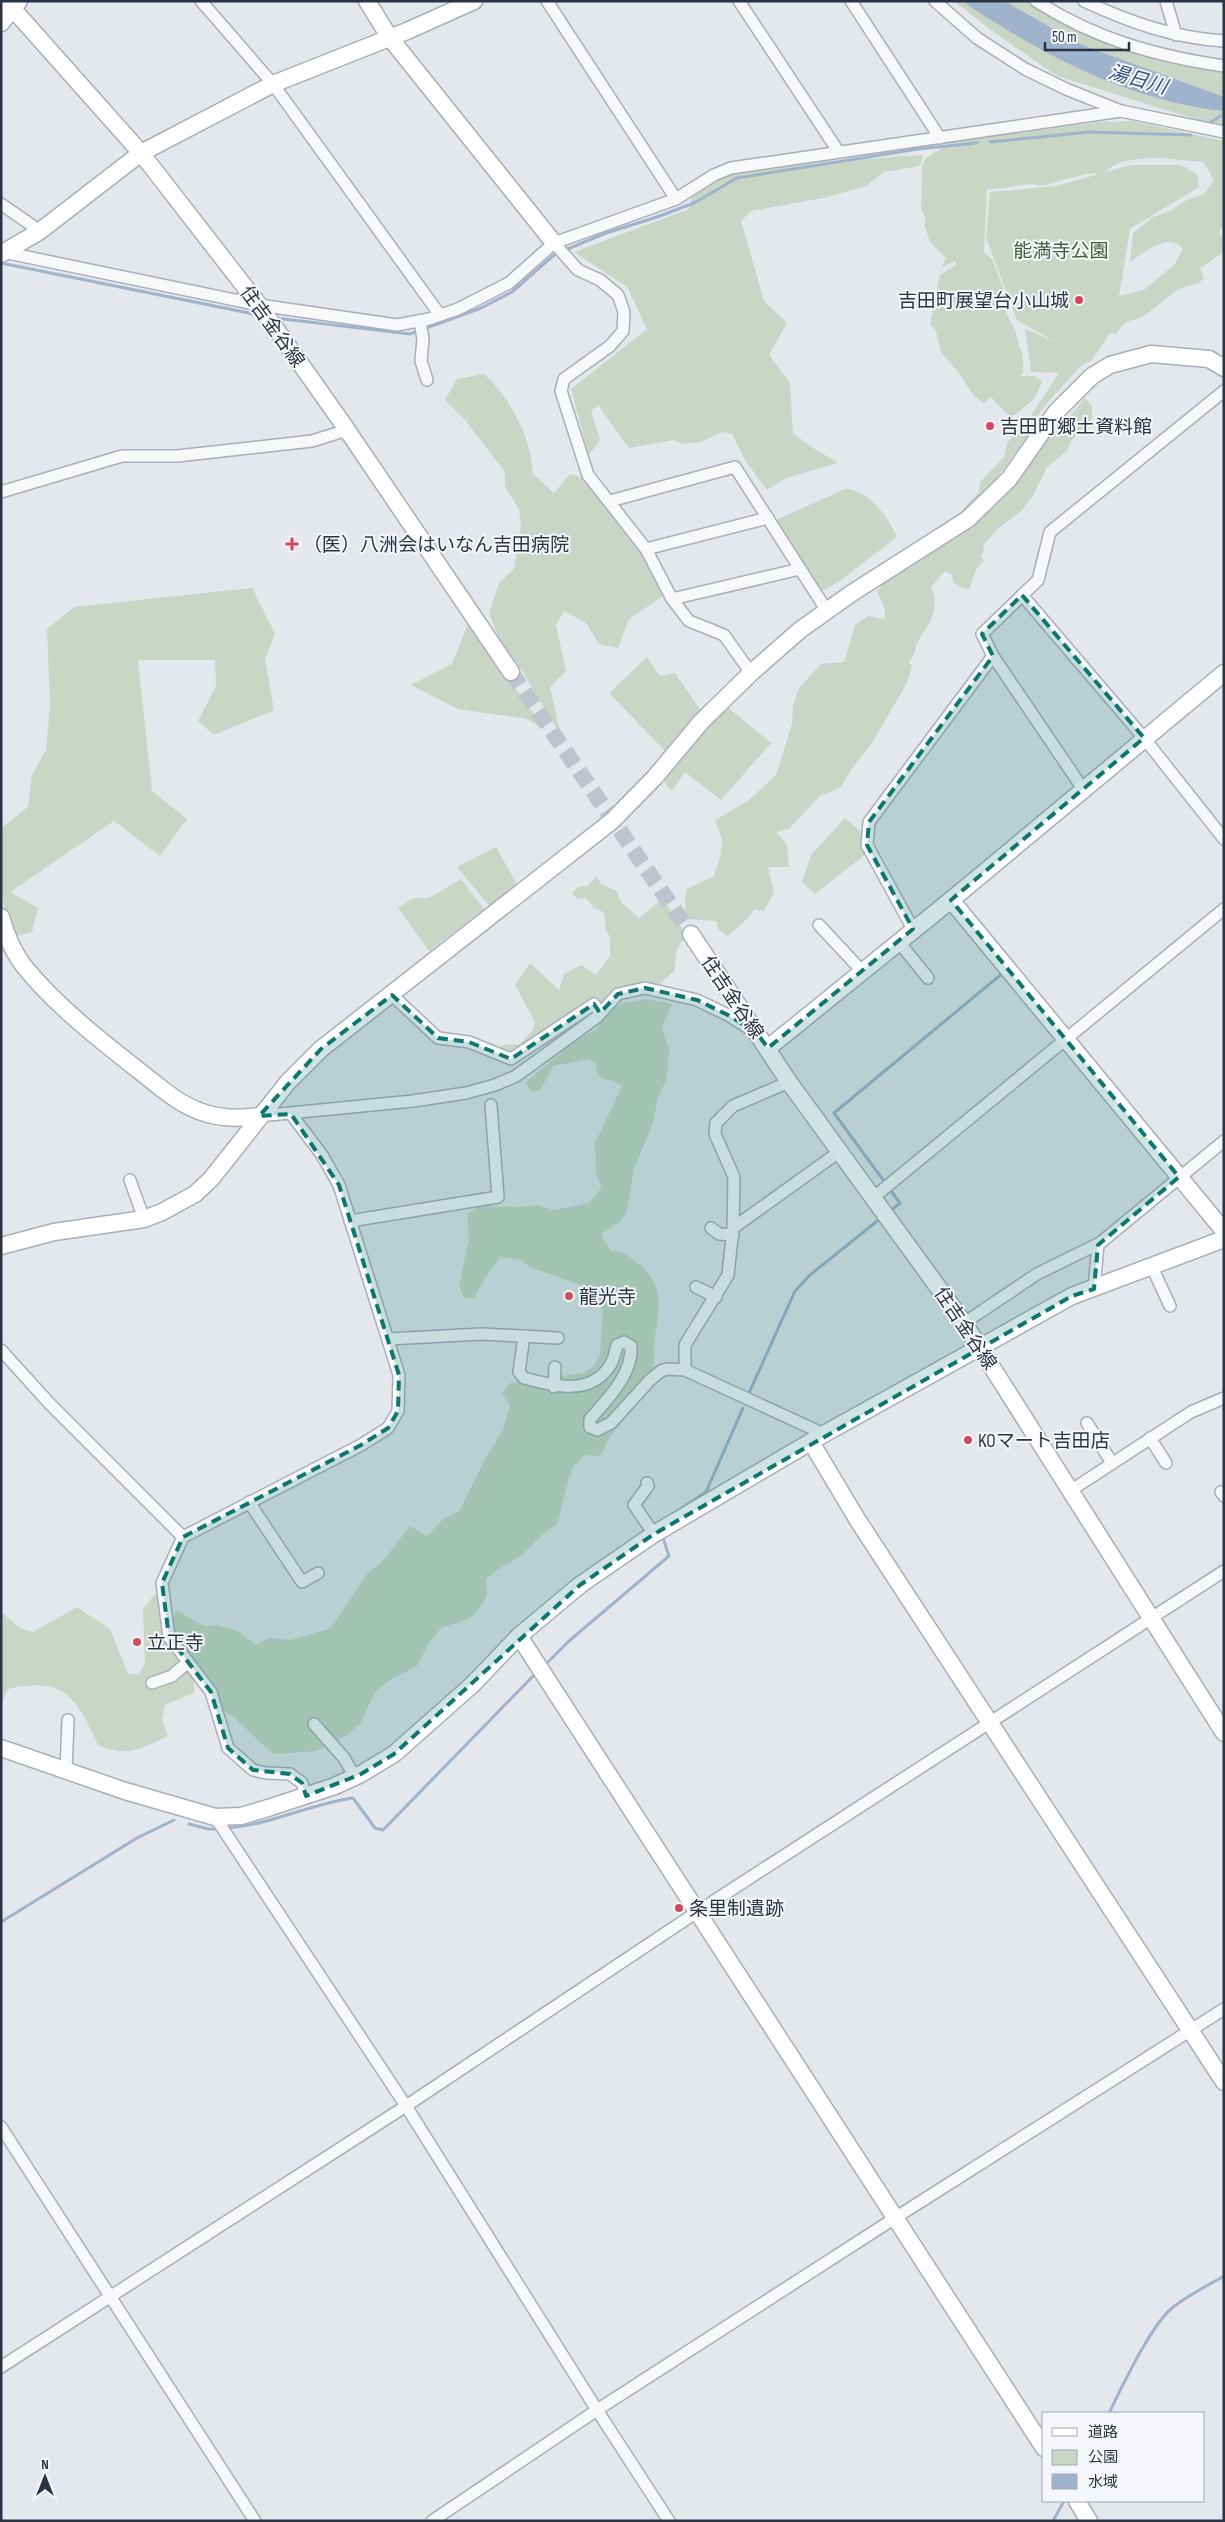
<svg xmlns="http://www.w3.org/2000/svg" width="1225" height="2522" viewBox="0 0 1225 2522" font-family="'Sofia Sans Condensed','Noto Sans JP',sans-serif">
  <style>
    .green { fill: #c9d6c5; fill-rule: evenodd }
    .water { fill: #9fb4cc }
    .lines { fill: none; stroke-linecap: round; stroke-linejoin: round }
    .stream { stroke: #9fb4cc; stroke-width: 3 }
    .secondary-tunnel { stroke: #bfc3cb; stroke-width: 16; stroke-dasharray: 16 8; stroke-linecap: butt }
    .street-casing { stroke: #a9aeb7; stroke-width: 14 }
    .secondary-casing { stroke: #a9aeb7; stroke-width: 19 }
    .street { stroke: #f7f8fa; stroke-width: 11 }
    .secondary { stroke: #fff; stroke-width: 16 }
    .marked { fill: #0f766e; fill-opacity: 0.2; stroke: #0f766e; stroke-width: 4; stroke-dasharray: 10 6; stroke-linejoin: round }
    .poi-dot { fill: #d1495b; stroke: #f4f6f9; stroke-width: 2 }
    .labels { text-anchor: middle; stroke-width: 4; stroke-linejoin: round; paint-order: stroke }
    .park-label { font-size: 19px; fill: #3f6138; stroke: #f4f6f9 }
    .poi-label { font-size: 19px; fill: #2b3445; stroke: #f4f6f9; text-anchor: start }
    .street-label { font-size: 19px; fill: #2b3445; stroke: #f4f6f9 }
    .water-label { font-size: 20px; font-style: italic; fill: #34527a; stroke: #f4f6f9 }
  </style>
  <rect width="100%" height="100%" fill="#e4e7ec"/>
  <g class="green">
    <polygon points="954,1 1047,1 1103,36 1224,72 1224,128 1057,76 995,33"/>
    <path d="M1133,121L1224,141V226L1219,232L1224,239V252L1200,268L1204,278L1199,283L1178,289C1177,291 1149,312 1145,315C1132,323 1125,317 1117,334L1110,333L1092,360L1080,367L1047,403L1035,420L1028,437L1000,473L989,491L947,526L979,492L980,482L1004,457L1007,444L1014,433L1024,426L1059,373L1031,372L1025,329L1055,342L1017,320L986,238L990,192L1056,186L1099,174C1087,171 1059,182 1045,185C1040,186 1035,184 1030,184C1015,185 1002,190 987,189L984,252L992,259L1004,290L1006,313L1016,332L1019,346L1023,355V373L1020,376H1034L1042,381C1035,404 1026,404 1011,418L991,397L984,403L974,396L958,372L941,352L936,331L930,324L940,275L956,265V261L941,267L946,258L930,242L925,227V217L921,209L922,167L925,159L949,143L1097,122ZM1161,158L1203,162L1214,180L1204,194L1187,200L1168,212L1153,217L1133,233L1130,262C1143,253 1171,230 1183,250L1174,265L1144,290L1119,296L1130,229L1199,187L1197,174L1180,165H1132L1101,173C1107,171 1110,167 1115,165C1128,158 1146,159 1161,158Z"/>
    <polygon points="923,155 920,166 884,172 866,186 824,198 751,211 741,221 764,301 787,323 769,355 790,383 793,433 810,446 838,463 786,478 767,490 745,460 732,434 722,432 701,442 683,444 673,440 629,448 598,405 591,411 600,440 589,455 571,389 647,329 627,287 574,252 689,209 692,197 732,173 776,165"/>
    <path d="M484,374C511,399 531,437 533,474L554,493L570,474L583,478L644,557L663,596L629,619L618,648L599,644L586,623L564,611L556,625L566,671L550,687L561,736L522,671L498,636L489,613L499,583L514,569L521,527L519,509L505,487V472L465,420L445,400L457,379Z"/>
    <path d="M1085,398L1092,406V419L1071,441L1067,451L1047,467L1033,496L1021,511L999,528L983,545L984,551L981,555L984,561L977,568L969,589L962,588L953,582L952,575L945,571L931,587C941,609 930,622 918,641C914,648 916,655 909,662L912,666L907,683L872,743L853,767L841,787L820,796L789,829L776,832L787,845L789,867H768L774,892L764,911L754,910L747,919L728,936L719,930L716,921L686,919L685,898L687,889L714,876L721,855L722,840L715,820L748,801L776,775L792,724L793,706L799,688L821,664L844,662L855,625L868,616L885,619V610L877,591L881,587L880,578L979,511L1055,418L1067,420Z"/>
    <path d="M845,489C868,489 889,518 897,537L838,582L820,592L776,520Z"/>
    <polygon points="252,588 275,634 265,659 274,710 214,735 198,721 216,686 215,660 138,660 152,791 187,819 160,856 114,821 10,892 38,908 32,932 12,937 1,894 1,828 28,807 32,775 46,750 50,704 47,629 74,607"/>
    <polygon points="468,624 545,729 527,719 458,709 411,685 452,664"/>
    <polygon points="647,657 660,676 675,673 701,711 665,751 609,693"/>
    <polygon points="721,702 771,743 721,800 685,772 672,791 660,777"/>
    <polygon points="845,818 860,831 867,853 815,894 802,882 811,855"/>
    <polygon points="496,847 519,888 492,909 457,867"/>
    <path d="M596,876L601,884L616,891L622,903L639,918L663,898L687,937C675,945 676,956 675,970L652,991L602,1005L538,1049V1043C525,1048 511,1056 498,1050L503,1045L520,1044L533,1030L535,1022L515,985L530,963L559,990L564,974L581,965L596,975L610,956V937L605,928L606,921L603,912L594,908L586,898L578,899L572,894L578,887L588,886Z"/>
    <polygon points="461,879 484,909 429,951 398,908 413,898 429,898"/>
    <path d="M645,999L672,1004L662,1027L669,1049L667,1078L658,1098L652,1126L634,1169L627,1212L620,1222L601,1234L611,1251C622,1251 626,1254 635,1261C667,1285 659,1308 654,1343C653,1352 655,1361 653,1370C650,1390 623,1421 610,1437C605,1443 606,1450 599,1456L584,1455L574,1466L569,1477L557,1525C542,1532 535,1544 523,1554C511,1563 497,1568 486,1579L487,1596L477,1611L468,1619L441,1628L429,1643L417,1666L390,1680L375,1692L360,1724L345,1736L317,1751L275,1754L265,1747L234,1717L220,1709L194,1670V1693L165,1705L162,1720L168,1736C141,1749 127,1758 98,1745C76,1697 65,1676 8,1689L1,1703V1612L20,1628L33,1632L77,1607L110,1629L128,1674H139L145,1663L143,1609L155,1594L171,1612V1628L176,1610L204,1626L217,1625L239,1632L256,1645L269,1638L291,1640L331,1628L367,1574L382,1562L410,1526L427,1536L444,1518L459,1512L484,1461L503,1429L510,1405L502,1394L510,1383L583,1373L594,1366L600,1354L603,1307L597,1294L586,1287L530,1267L522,1260L501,1257L486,1276L474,1298H464L459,1286L469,1238L467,1214L480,1206L520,1207L537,1205L554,1210L589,1203L602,1187L596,1175L595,1143L622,1086L611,1080L602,1079L597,1073L596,1064L589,1059L554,1066L540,1090L531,1092L526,1082L576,1040L596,1030L608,1011L623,1003Z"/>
  </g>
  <path class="water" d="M963,1H1004L1082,45L1224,97V111C1146,103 1068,68 1001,26C989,18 974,11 963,1Z"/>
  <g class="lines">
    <g class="stream">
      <polyline points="1211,122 1224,114"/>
      <polyline points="990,142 1089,132 1191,135"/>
      <polyline points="565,250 606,233 657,217 694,203 737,178 918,149 977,143"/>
      <polyline points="1,263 259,315"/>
      <polyline points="275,318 410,334 481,308 512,292 554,255 560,253"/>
      <polyline points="890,1211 900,1203 834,1113 1004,972"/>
      <polyline points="749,1393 795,1291 810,1275 881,1218"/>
      <polyline points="679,1510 706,1492 743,1408"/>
      <polyline points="544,1666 569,1641 669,1556 662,1535"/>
      <polyline points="189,1824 208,1829 218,1829"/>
      <path d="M227,1828C270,1825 310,1804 353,1798L375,1828L383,1830L537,1672"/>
      <polyline points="1,1922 137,1838 174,1820"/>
      <path d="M1109,2413C1122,2387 1150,2327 1171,2309C1186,2296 1207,2286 1224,2276"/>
      <polyline points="1053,2521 1064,2501"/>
    </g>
    <polyline class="secondary-tunnel" points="511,672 691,934"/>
    <defs>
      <g id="street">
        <polyline points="201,1 273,84 440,315"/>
        <polyline points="547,1 676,199"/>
        <polyline points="739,1 838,151"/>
        <polyline points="851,1 940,138"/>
        <polyline points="935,1 977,38 1025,69 1066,89 1121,111 1224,132"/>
        <path d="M1036,1C1095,39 1156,56 1224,66"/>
        <path d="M1084,1C1129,22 1174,38 1224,41"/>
        <polyline points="1166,1 1176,35"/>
        <polyline points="1,204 40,231"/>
        <polyline points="554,243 578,270 600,280 618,295 624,312 623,331 610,346 564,379 561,391 588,475 646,549 672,599 689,621 724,635 751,673"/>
        <polyline points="3,252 259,305 397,325 429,319 458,309 509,283 554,243 676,199 714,175 731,168 1121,111"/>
        <polyline points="420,321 423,339 421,361 427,380"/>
        <polyline points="1,492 122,456 177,456 312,441 347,430"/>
        <polyline points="610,501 735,467 827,611"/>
        <polyline points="646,549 768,518"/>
        <polyline points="1022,595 1144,738 1224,839"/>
        <polyline points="672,599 800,569"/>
        <polyline points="993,656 1083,789"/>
        <polyline points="819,925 862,971"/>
        <polyline points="913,929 867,845 869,822 993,656 982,634 1038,580 1050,532 1224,391"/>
        <polyline points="898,941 928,978"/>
        <polyline points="392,995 438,1038 469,1042 511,1059 594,1004 600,1013"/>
        <polyline points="789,1082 733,1106 716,1123 715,1134 734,1177 733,1228 728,1275 685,1345 685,1370 824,1434"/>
        <polyline points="291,1114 322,1155 339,1185 399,1375 398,1411 388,1428 361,1445 183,1537 162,1583 169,1637 211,1692 228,1748 253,1770 266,1773 290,1774 302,1783 306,1796"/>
        <polyline points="259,1116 413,1101 466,1093 495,1085 516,1076 597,1017 618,994 645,988 697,1000 728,1015 752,1030"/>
        <polyline points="130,1180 144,1219"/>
        <polyline points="874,1197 1224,909"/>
        <polyline points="350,1221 498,1197 491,1105"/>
        <polyline points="711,1228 719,1234 733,1235"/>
        <polyline points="733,1228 839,1152"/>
        <polyline points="1152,1267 1170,1306"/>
        <polyline points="696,1287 716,1297"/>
        <polyline points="1094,1289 1098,1244"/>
        <polyline points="964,1323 1037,1274 1100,1243 1224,1141"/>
        <path d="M524,1336L519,1372L524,1378C553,1386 589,1396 609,1367C614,1361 615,1352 617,1345L624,1342L631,1346C633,1374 607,1400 590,1419V1427L597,1430L611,1423L650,1380L661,1371L667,1369L685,1370"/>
        <polyline points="388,1339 482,1334 558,1338"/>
        <polyline points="1,1350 49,1403 183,1537"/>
        <polyline points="554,1387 555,1367"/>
        <polyline points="1087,1423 1112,1463"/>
        <polyline points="1150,1438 1166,1463"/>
        <polyline points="647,1483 648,1486 634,1505 654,1534"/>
        <polyline points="1070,1491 1191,1412 1224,1398"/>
        <polyline points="1221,1492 1224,1496"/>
        <polyline points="249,1502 302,1582 318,1573"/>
        <polyline points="152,1683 172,1676 188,1662"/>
        <polyline points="314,1724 344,1758 355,1777"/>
        <polyline points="66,1771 68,1720"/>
        <polyline points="215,1817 406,2106 597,2410 669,2521"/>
        <polyline points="1,2127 255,2521"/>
        <polyline points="1,2367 406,2106 697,1912 1224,1571"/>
        <polyline points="432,2521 597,2410 895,2218 1224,2009"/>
      </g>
      <g id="secondary">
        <polyline points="19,1 13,9 141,153 259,305 343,424 511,672"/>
        <polyline points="367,1 390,38 554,243"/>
        <polyline points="1,23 13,9 6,3"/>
        <polyline points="1,254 40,231 141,153 273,84 407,31 474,1"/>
        <polyline points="951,900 1224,1231"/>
        <path d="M1,917C6,935 12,950 23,965C56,1006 101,1041 142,1073C160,1087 177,1103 199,1111C219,1119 238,1119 259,1116"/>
        <polyline points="691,934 789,1082 964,1323 1224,1733"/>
        <polyline points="768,1048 951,900 1224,673"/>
        <polyline points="1,1246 54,1232 144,1219 162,1212 195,1194 211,1179 288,1082 321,1049 612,821 655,777 701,722 751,673 800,630 852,593 968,519 1009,479 1056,412 1092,376 1110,365 1151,354 1209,359 1224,368"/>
        <polyline points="811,1442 857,1519 1224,2082"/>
        <polyline points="519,1636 1044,2448"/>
        <polyline points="1,1748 125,1791 215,1817 241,1816 268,1808 335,1786 361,1774 394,1754 472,1685 519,1636 580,1585 654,1534 824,1434 1072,1296 1224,1239"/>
        <polyline points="1077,2501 1089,2521"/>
      </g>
    </defs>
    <use href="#street" class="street-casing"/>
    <use href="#secondary" class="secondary-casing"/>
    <use href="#street" class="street"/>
    <use href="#secondary" class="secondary"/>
  </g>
  <path class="marked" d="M1022,595L1144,738L951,900L1179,1177L1098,1245L1094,1289L1072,1296L654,1534L580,1585L394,1754L361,1774L306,1796L302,1783L290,1774L253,1770L228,1748L211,1692L169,1637L162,1583L183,1537L361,1445L388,1428L398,1411L399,1375L339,1185L291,1114L259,1116L321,1049L392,995L438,1038L469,1042L511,1059L594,1004L600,1013L618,994L645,988L697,1000L728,1015L756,1032L768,1048L913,929L867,845L869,822L993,656L982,634Z"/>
  <g class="poi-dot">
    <circle cx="1079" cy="300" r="5"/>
    <circle cx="990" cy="426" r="5"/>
    <path d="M289.5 536.5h5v5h5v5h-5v5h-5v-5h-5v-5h5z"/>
    <circle cx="569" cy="1296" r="5"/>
    <circle cx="968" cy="1440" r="5"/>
    <circle cx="137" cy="1642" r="5"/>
    <circle cx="679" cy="1908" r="5"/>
  </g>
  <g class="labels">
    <g class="park-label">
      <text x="1061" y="257">能満寺公園</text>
    </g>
    <g class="poi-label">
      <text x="1069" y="307" text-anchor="end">吉田町展望台小山城</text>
      <text x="1000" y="433">吉田町郷土資料館</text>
      <text x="303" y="551">（医）八洲会はいなん吉田病院</text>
      <text x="579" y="1303">龍光寺</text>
      <text x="978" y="1447">KOマート吉田店</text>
      <text x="147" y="1649">立正寺</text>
      <text x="689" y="1915">条里制遺跡</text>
    </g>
    <g class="street-label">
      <text transform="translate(273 326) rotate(54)" y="7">住吉金谷線</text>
      <text transform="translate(733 997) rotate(56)" y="7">住吉金谷線</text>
      <text transform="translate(966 1328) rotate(56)" y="7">住吉金谷線</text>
    </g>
    <g class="water-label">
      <text transform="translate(1138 79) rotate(16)" y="7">湯日川</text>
    </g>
  </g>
  <rect width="1225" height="2522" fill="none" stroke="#2b3445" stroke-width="5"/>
  <rect x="1042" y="2412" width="162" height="90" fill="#f4f6f9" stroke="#a4a8b1"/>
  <rect x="1052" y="2428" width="25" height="8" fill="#ffffff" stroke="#a4a8b1"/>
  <text x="1088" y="2437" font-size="15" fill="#2b3445">道路</text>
  <rect x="1052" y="2450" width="25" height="15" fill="#c9d6c5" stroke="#a4a8b1"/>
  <text x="1088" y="2462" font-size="15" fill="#2b3445">公園</text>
  <rect x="1052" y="2474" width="25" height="15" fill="#9fb4cc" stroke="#a4a8b1"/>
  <text x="1088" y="2487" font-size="15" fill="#2b3445">水域</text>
  <g transform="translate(45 2477)" stroke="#f4f6f9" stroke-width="4" paint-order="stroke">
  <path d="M0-4L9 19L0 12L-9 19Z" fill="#2b3445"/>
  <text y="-8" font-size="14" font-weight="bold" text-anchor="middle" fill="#2b3445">N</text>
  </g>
  <path d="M1045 42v8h84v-8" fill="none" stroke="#2b3445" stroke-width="2.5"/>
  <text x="1052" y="42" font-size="15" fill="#2b3445" stroke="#f4f6f9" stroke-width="4" paint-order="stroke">50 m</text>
</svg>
